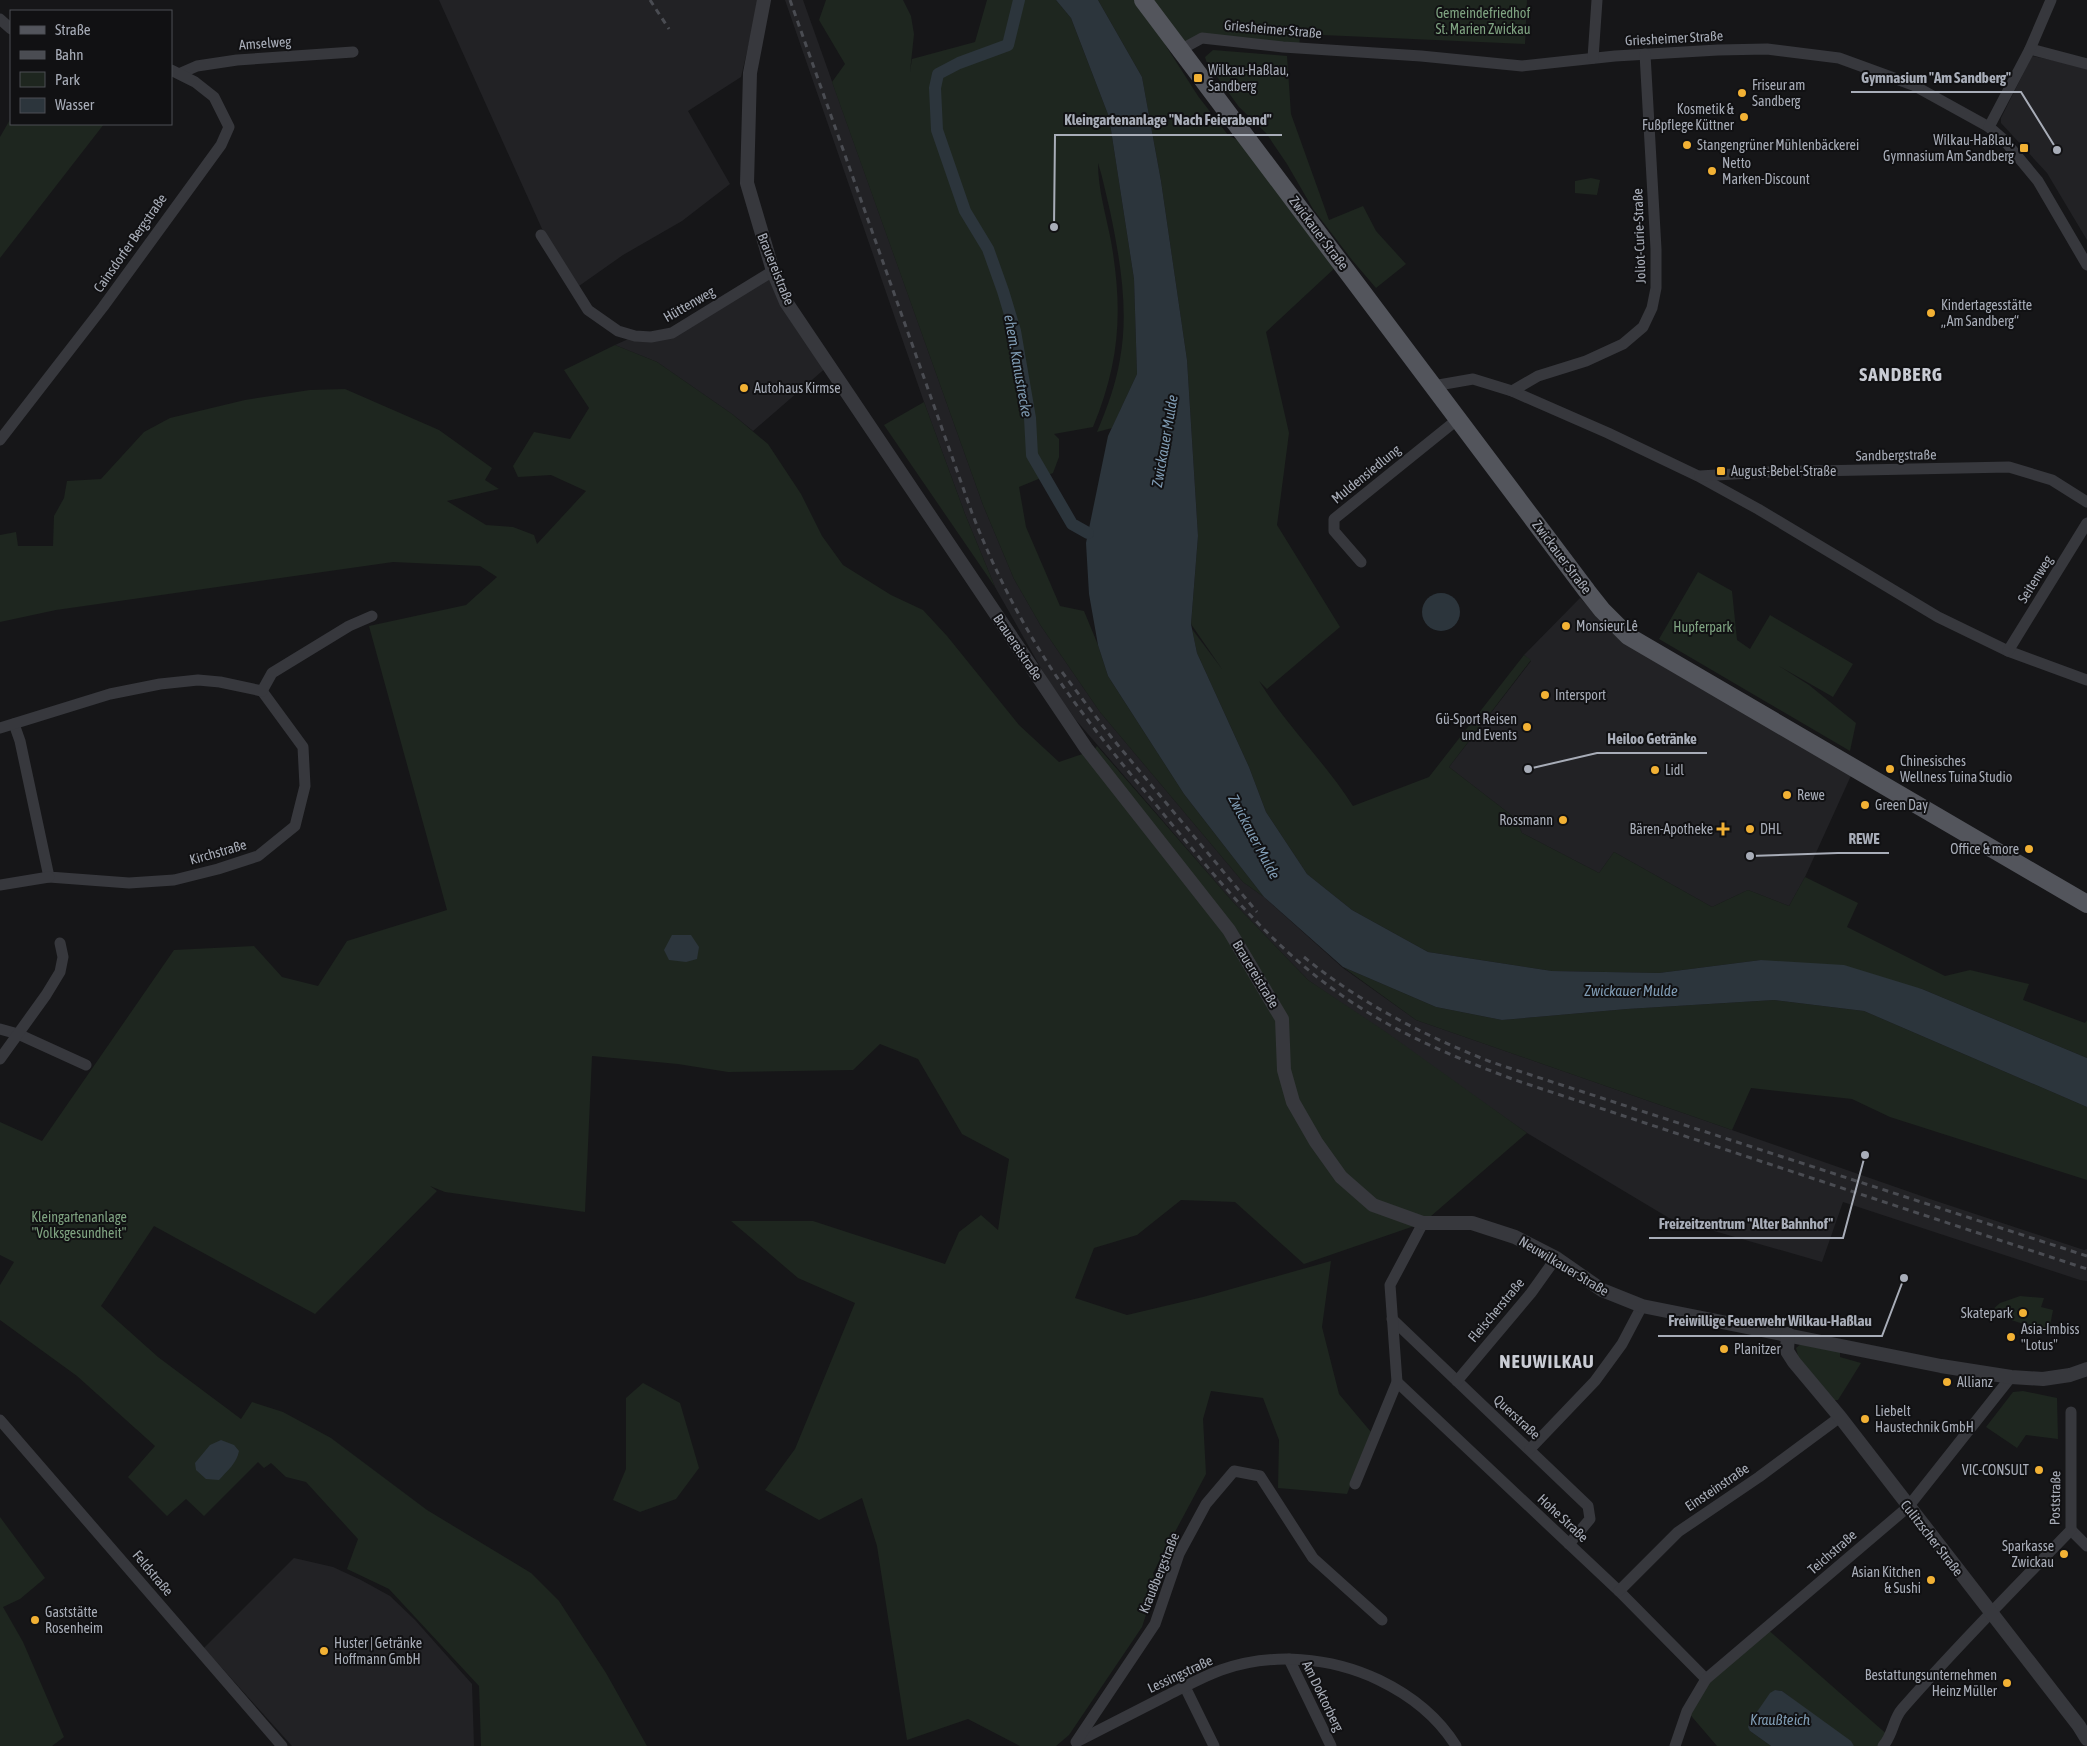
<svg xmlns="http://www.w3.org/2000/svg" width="2087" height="1746" viewBox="0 0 2087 1746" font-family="'Asap Condensed',sans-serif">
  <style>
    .built { fill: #222225 }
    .green { fill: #1e261f }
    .water { fill: #2c353c }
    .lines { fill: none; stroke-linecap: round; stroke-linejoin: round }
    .canal { stroke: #2c353c; stroke-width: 12 }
    .minor { stroke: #37383d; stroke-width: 11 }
    .tertiary { stroke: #37383d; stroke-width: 14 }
    .primary { stroke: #53555c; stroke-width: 18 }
    .rail { stroke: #4a4c52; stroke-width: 3; stroke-dasharray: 6 5; stroke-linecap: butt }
    .poi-dot { fill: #f2b134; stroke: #111113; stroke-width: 2 }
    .labels { text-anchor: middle; stroke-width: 4; stroke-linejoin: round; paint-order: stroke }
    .park-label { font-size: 14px; fill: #7fa381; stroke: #111113 }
    .street-label { font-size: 14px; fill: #a8adb8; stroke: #111113 }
    .poi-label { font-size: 14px; fill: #a8adb8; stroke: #111113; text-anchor: start }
    .water-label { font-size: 15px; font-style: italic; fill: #7f9bb3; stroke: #111113 }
    .district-label { font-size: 19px; font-weight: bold; letter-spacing: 1px; fill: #c9ccd4; stroke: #111113 }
    .leader { fill: none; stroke: #a8adb8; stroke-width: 2 }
    .callout-dot { fill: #a8adb8; stroke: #111113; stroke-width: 2 }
    .callout-label { font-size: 15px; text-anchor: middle; font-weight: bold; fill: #a8adb8; stroke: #111113; stroke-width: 4; stroke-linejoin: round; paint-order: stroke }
  </style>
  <rect width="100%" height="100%" fill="#161618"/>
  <g class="built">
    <polygon points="439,0 757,0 757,9 741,77 688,111 730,184 682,221 623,255 579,286 547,240"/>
    <polygon points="785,0 803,0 983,505 1014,579 1041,626 1100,712 1243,882 1264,897 1343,968 1416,1020 1930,1199 2084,1250 2087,1249 2087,1281 2080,1280 1843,1202 1822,1262 1669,1218 1527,1133 1308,980 1233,902 1075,719 1046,677 995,587 965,514 924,402"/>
    <polygon points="2032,56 2087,67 2087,240 2047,173 2001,123 2001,118"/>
    <polygon points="773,271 828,366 753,431 732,414 657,362 615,345 635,336 672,333"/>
    <polygon points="1580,598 1626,643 1664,667 1703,690 1781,728 1854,769 1805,877 1789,906 1748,890 1712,907 1614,852 1599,873 1522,833 1515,818 1449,767 1531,661 1524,655"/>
    <polygon points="294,1558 333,1567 361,1580 390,1596 415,1620 472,1684 474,1746 292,1746 204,1648"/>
  </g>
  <g class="green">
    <path d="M826,0H903L911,16L914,34L910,72L912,59L975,42L987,0H1056L1071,18L1109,117L1134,279L1137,374L1112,428L1097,432C1107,408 1116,384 1120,359C1129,310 1120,259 1110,211C1106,195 1103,178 1098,163C1098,189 1106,215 1111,241C1123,310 1120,362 1093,427L1054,434L1059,439V457L1053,473L1019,487L1026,527L1060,606L1084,611L1098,645L1108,676L1184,794L1264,897L1243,882L1100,712L1041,626L1014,579L983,505L832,82L845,64L819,20Z"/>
    <path d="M1098,0H1136L1162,37L1166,46L1198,96L1228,135L1245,144L1337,266L1266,332L1289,433L1277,525L1340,627L1267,689L1259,681C1286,725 1325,762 1353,806L1429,777L1524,655L1531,660L1449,767L1515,818L1522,833L1599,873L1614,852L1712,907L1748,890L1789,906L1805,877L1858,903L1847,927L1945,976L1970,970L2029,984L2023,1000L2085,1023L2087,1020V1058L1922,989L1761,960L1659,973L1552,971L1428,952L1352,910L1307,874L1266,812L1249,767L1197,653L1192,629L1222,669L1191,624L1198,536L1187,360L1161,181L1142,77Z"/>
    <polygon points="1143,0 1527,0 1525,44 1300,34 1299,51 1202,38 1180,50"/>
    <polygon points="1213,50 1287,56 1291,114 1329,220 1363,206 1376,231 1406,264 1376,288 1352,260 1313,209 1287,164 1266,133 1239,107 1207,63 1205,57"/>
    <polygon points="11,118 11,124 104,124 0,258 0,137"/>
    <polygon points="1591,178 1600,180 1597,195 1575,193 1575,181"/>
    <polygon points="615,345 657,362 732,414 768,444 801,494 822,536 843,565 891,595 923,610 947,636 1019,725 1059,762 1094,750 1097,746 1233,902 1308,980 1386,1032 1527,1133 1423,1223 1304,1264 1235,1202 1181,1200 1137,1235 1094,1248 1075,1298 1127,1315 1203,1297 1331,1261 1322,1327 1339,1394 1371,1432 1347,1494 1278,1488 1279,1440 1263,1398 1211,1391 1203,1419 1206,1474 1153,1573 1156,1584 1142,1627 1069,1735 1056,1746 1020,1746 968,1719 907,1740 877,1546 862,1498 819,1520 765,1490 795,1449 855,1303 798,1278 731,1221 813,1221 945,1264 959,1232 981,1215 998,1230 1009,1159 962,1134 918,1059 880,1044 853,1070 728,1072 678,1064 592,1056 585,1212 445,1192 430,1186 437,1191 315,1314 154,1226 101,1306 158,1357 241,1419 252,1402 283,1412 331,1438 427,1510 531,1573 559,1601 606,1673 647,1746 481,1746 479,1686 389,1589 347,1569 358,1539 306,1482 286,1477 271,1463 264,1468 258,1462 204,1516 186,1499 167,1516 128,1477 155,1446 77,1376 0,1320 0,1285 14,1262 0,1255 0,1122 42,1141 174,950 254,946 282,977 318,986 347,941 447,910 369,626 466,605 497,577 480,566 393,562 56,610 0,622 0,535 16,532 18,546 53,546 54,516 64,498 67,481 101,479 144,432 170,418 245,400 310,390 345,389 439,430 492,468 485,480 499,489 447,501 486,525 513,527 534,535 537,544 586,491 551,475 518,477 513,466 534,432 570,439 589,408 564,370"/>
    <polygon points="924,402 965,514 995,587 884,425"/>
    <polygon points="1698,572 1732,591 1737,640 1750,649 1770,615 1853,664 1833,697 1779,666 1809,685 1856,723 1850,751 1659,639"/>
    <polygon points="1343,967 1436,1007 1502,1020 1627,1009 1774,1000 1864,1011 2087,1107 2087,1180 1890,1117 1852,1099 1751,1088 1732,1130 1416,1020"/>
    <polygon points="2020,1296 2044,1298 2041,1307 2053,1310 2050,1326 2046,1325 2045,1331 1996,1315 1992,1310 2000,1303"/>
    <polygon points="1802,1343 1840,1349 1840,1357 1861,1363 1838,1400 1834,1400 1799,1359 1796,1348"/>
    <polygon points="643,1383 680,1403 699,1468 676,1499 640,1512 613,1500 626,1469 626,1398"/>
    <polygon points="2023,1391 2057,1398 2058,1439 2026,1435 2017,1448 1986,1427 2013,1392"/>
    <polygon points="0,1517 45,1578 20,1599 3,1607 23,1642 64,1737 52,1746 0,1746"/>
    <polygon points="1766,1628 1890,1737 1883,1746 1854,1746 1782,1691 1775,1690 1750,1731 1771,1746 1717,1746 1687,1711 1700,1688"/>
  </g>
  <g class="water">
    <polygon points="1056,0 1098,0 1142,77 1161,181 1187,360 1198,536 1191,624 1197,653 1249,767 1266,812 1307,874 1352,910 1428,952 1552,971 1659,973 1761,960 1844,965 1922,989 2087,1058 2087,1107 1864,1011 1774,1000 1627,1009 1502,1020 1436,1007 1343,967 1264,897 1184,794 1108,676 1098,645 1089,594 1086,543 1108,436 1137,374 1134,279 1109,117 1071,18"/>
    <circle cx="1441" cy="612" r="19"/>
    <polygon points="672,935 691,935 699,947 697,959 686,962 669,960 664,950"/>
    <path d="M221,1440L234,1445L239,1451C237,1463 227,1471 219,1480L206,1479L196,1470L195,1463L210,1445Z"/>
    <polygon points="1775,1690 1782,1691 1851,1741 1854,1746 1771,1746 1750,1731 1748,1727 1750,1722 1770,1693"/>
  </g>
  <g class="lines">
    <polyline class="canal" points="1019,0 1008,45 959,63 938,74 935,88 937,130 965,211 988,249 1003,291 1015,331 1030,418 1032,455 1072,524 1088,533"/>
    <g class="minor">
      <polyline points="0,19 11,29"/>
      <polyline points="2030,49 2087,64"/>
      <polyline points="1180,50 1202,38 1283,47 1421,56 1522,66 1615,56 1718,50 1767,49 1839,58 1913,85 1989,127 2004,140 2038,181 2087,265"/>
      <polyline points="1593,58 1597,0"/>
      <polyline points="181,73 197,66 237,60 353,52"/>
      <polyline points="1989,127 2030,49 2051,0"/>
      <polyline points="541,235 588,310 618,331 635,336 651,337 672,333 773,271"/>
      <polyline points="1433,386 1473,379 1512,391 1608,433 1698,476 1758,509 1938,617 2008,651 2087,680"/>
      <polyline points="1512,391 1538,376 1586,361 1623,344 1643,327 1652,308 1656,288 1656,249 1645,54"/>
      <polyline points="0,440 103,307 221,145 229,127 214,97 195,82 171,70"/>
      <polyline points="1700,476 1767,472 2009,467 2052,480 2087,502"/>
      <polyline points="1361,562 1334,531 1334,519 1458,419"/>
      <polyline points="2008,651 2087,523"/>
      <polyline points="14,724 20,741 49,877 129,883 174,880 218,869 258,856 295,826 305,786 303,747 262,691"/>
      <polyline points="0,728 110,694 160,684 198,680 220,682 262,691 272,673 349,626 372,616"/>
      <polyline points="0,885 49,877"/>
      <polyline points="0,1029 18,1034 86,1065"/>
      <polyline points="0,1059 46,995 60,972 63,957 60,943"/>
      <polyline points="1392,1319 1588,1506 1590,1519 1569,1544"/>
      <polyline points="1457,1381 1531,1293 1556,1258"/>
      <polyline points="1397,1382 1619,1591 1706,1679"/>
      <polyline points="0,1420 282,1746"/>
      <polyline points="1530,1449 1595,1381 1622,1344 1642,1306"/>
      <polyline points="1355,1484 1397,1382 1390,1285 1423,1223"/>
      <polyline points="2071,1530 2087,1546"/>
      <polyline points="1619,1591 1678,1532 1759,1477 1840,1417"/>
      <polyline points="1289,1659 1331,1746"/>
      <polyline points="1185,1687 1214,1746"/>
      <path d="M1078,1741C1107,1726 1137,1711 1166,1696C1184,1687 1202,1677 1221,1670C1272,1652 1331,1657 1379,1680C1410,1695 1438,1717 1456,1746"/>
      <polyline points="1076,1742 1155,1624 1179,1554 1206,1504 1234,1471 1260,1476 1313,1558 1382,1620"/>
      <polyline points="1675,1746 1687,1711 1706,1679 1908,1507 2011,1377"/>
      <path d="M1883,1746C1893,1735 1893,1719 1902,1709C1956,1647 2014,1589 2071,1530V1412"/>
    </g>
    <g class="tertiary">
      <polyline points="764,0 750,73 747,183 773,271 786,302 1086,748 1229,930 1282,1019 1284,1070 1293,1102 1316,1142 1341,1177 1373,1205 1423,1223 1472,1223 1515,1237 1556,1258 1602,1290 1642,1306 1941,1366 2011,1377 2043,1379 2070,1375 2087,1369"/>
      <polyline points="1788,1334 1787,1351 1794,1362 1840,1417 2079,1726 2087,1739"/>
    </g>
    <polyline class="primary" points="1143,0 1587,591 1602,610 1628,636 2087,904"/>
    <g class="rail">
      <polyline points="650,0 669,29"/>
      <path d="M790,0L972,513C999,583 1035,650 1081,711C1109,749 1140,785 1170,822C1221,884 1271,945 1337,992C1391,1031 1453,1057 1515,1080L2087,1269"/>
      <polyline points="1062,672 1112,738 1257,912"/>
      <path d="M1304,957C1360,1003 1423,1035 1491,1062L2087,1256"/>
    </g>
  </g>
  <g class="poi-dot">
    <rect x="1193" y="73" width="10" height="10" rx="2.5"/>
    <circle cx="1742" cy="93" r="5"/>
    <circle cx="1744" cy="117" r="5"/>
    <circle cx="1687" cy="145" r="5"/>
    <rect x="2019" y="143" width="10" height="10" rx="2.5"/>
    <circle cx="1712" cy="171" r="5"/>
    <circle cx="1931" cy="313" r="5"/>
    <circle cx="744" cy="388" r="5"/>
    <rect x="1716" y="466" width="10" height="10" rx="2.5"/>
    <circle cx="1566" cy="626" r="5"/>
    <circle cx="1545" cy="695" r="5"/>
    <circle cx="1527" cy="727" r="5"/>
    <circle cx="1890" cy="769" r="5"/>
    <circle cx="1655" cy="770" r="5"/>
    <circle cx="1787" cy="795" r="5"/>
    <circle cx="1865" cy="805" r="5"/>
    <circle cx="1563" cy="820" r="5"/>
    <path d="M1720.5 821.5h5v5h5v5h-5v5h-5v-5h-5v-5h5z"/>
    <circle cx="1750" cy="829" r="5"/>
    <circle cx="2029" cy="849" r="5"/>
    <circle cx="2023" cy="1313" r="5"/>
    <circle cx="2011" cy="1337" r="5"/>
    <circle cx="1724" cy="1349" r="5"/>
    <circle cx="1947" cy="1382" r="5"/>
    <circle cx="1865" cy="1419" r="5"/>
    <circle cx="2039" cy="1470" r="5"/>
    <circle cx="2064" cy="1554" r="5"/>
    <circle cx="1931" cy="1580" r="5"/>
    <circle cx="35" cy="1620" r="5"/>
    <circle cx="324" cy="1651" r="5"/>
    <circle cx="2007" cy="1683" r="5"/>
  </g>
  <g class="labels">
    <g class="park-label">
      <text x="1483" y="18">Gemeindefriedhof<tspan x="1483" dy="16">St. Marien Zwickau</tspan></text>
      <text x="1703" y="632">Hupferpark</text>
      <text x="79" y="1222">Kleingartenanlage<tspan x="79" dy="16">"Volksgesundheit"</tspan></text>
    </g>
    <g class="street-label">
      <text transform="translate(1273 29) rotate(5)" y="5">Griesheimer Straße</text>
      <text transform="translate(1674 38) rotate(-3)" y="5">Griesheimer Straße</text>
      <text transform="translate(265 43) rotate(-4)" y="5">Amselweg</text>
      <text transform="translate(1319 233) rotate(53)" y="5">Zwickauer Straße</text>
      <text transform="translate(1639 236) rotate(-92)" y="5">Joliot-Curie-Straße</text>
      <text transform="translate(130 243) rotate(-55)" y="5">Cainsdorfer Bergstraße</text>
      <text transform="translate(776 269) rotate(68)" y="5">Brauereistraße</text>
      <text transform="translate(689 304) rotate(-30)" y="5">Hüttenweg</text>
      <text transform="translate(1896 455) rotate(-1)" y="5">Sandbergstraße</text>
      <text transform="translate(1366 474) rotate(-39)" y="5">Muldensiedlung</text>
      <text transform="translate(1562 557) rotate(53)" y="5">Zwickauer Straße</text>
      <text transform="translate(2035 579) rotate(-58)" y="5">Seitenweg</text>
      <text transform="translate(1018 647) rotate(56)" y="5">Brauereistraße</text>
      <text transform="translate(218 852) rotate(-16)" y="5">Kirchstraße</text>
      <text transform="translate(1256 974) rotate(59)" y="5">Brauereistraße</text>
      <text transform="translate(1564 1266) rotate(31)" y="5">Neuwilkauer Straße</text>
      <text transform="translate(1496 1310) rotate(-50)" y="5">Fleischerstraße</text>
      <text transform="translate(1517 1417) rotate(43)" y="5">Querstraße</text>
      <text transform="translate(1717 1487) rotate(-34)" y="5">Einsteinstraße</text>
      <text transform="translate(2055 1498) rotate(-89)" y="5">Poststraße</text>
      <text transform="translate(1563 1518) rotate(43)" y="5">Hohe Straße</text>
      <text transform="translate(1932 1538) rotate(52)" y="5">Culitzscher Straße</text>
      <text transform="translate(1832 1552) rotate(-41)" y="5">Teichstraße</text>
      <text transform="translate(153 1573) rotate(50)" y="5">Feldstraße</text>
      <text transform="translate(1159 1573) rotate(-68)" y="5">Kraußbergstraße</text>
      <text transform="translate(1180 1674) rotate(-25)" y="5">Lessingstraße</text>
      <text transform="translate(1323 1696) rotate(64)" y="5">Am Doktorberg</text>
    </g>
    <g class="poi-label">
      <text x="1208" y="75">Wilkau-Haßlau,<tspan x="1208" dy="16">Sandberg</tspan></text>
      <text x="1752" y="90">Friseur am<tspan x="1752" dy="16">Sandberg</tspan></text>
      <text x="1734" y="114" text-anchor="end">Kosmetik &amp;<tspan x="1734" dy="16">Fußpflege Küttner</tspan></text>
      <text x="2014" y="145" text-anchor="end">Wilkau-Haßlau,<tspan x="2014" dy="16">Gymnasium Am Sandberg</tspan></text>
      <text x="1697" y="150">Stangengrüner Mühlenbäckerei</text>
      <text x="1722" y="168">Netto<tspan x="1722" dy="16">Marken-Discount</tspan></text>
      <text x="1941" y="310">Kindertagesstätte<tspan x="1941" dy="16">„Am Sandberg“</tspan></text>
      <text x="754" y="393">Autohaus Kirmse</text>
      <text x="1731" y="476">August-Bebel-Straße</text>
      <text x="1576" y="631">Monsieur Lê</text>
      <text x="1555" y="700">Intersport</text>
      <text x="1517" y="724" text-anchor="end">Gü-Sport Reisen<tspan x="1517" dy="16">und Events</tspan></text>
      <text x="1900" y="766">Chinesisches<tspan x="1900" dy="16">Wellness Tuina Studio</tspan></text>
      <text x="1665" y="775">Lidl</text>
      <text x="1797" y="800">Rewe</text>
      <text x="1875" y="810">Green Day</text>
      <text x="1553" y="825" text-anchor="end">Rossmann</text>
      <text x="1713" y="834" text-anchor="end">Bären-Apotheke</text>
      <text x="1760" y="834">DHL</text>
      <text x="2019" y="854" text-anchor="end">Office &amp; more</text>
      <text x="2013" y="1318" text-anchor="end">Skatepark</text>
      <text x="2021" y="1334">Asia-Imbiss<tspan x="2021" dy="16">"Lotus"</tspan></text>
      <text x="1734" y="1354">Planitzer</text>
      <text x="1957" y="1387">Allianz</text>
      <text x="1875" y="1416">Liebelt<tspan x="1875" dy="16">Haustechnik GmbH</tspan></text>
      <text x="2029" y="1475" text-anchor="end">VIC-CONSULT</text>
      <text x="2054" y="1551" text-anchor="end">Sparkasse<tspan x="2054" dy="16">Zwickau</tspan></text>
      <text x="1921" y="1577" text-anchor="end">Asian Kitchen<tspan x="1921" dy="16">&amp; Sushi</tspan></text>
      <text x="45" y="1617">Gaststätte<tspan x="45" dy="16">Rosenheim</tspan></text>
      <text x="334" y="1648">Huster | Getränke<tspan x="334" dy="16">Hoffmann GmbH</tspan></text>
      <text x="1997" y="1680" text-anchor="end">Bestattungsunternehmen<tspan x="1997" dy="16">Heinz Müller</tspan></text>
    </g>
    <g class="water-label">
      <text transform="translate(1018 366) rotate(80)" y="5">ehem. Kanustrecke</text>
      <text transform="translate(1165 441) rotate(-80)" y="5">Zwickauer Mulde</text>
      <text transform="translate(1254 837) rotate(62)" y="5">Zwickauer Mulde</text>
      <text x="1631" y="996">Zwickauer Mulde</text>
      <text x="1780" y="1725">Kraußteich</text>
    </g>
    <g class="district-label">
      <text x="1901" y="381">SANDBERG</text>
      <text x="1547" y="1368">NEUWILKAU</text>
    </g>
  </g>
  <path class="leader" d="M2057 150L2021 92H1851M1054 227L1055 135H1282M1528 769L1597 753H1707M1750 856L1838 853H1889M1865 1155L1843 1238H1649M1904 1278L1882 1336H1658"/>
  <g class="callout-dot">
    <circle cx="2057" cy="150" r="5"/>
    <circle cx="1054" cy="227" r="5"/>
    <circle cx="1528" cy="769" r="5"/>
    <circle cx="1750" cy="856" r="5"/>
    <circle cx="1865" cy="1155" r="5"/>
    <circle cx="1904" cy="1278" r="5"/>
  </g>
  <g class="callout-label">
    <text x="1936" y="83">Gymnasium "Am Sandberg"</text>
    <text x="1168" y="125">Kleingartenanlage "Nach Feierabend"</text>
    <text x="1652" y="744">Heiloo Getränke</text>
    <text x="1864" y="844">REWE</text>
    <text x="1746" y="1229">Freizeitzentrum "Alter Bahnhof"</text>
    <text x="1770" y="1326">Freiwillige Feuerwehr Wilkau-Haßlau</text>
  </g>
  <rect x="10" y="10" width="162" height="115" fill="#111113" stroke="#4d4f55"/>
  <rect x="20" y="26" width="25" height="8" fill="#53555c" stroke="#4d4f55"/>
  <text x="55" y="35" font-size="15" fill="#a8adb8">Straße</text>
  <rect x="20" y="51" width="25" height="8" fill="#4a4c52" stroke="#4d4f55"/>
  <text x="55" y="60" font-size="15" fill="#a8adb8">Bahn</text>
  <rect x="20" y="72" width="25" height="15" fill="#1e261f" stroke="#4d4f55"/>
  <text x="55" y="85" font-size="15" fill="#a8adb8">Park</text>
  <rect x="20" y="98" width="25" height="15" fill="#2c353c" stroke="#4d4f55"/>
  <text x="55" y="110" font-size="15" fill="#a8adb8">Wasser</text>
</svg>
